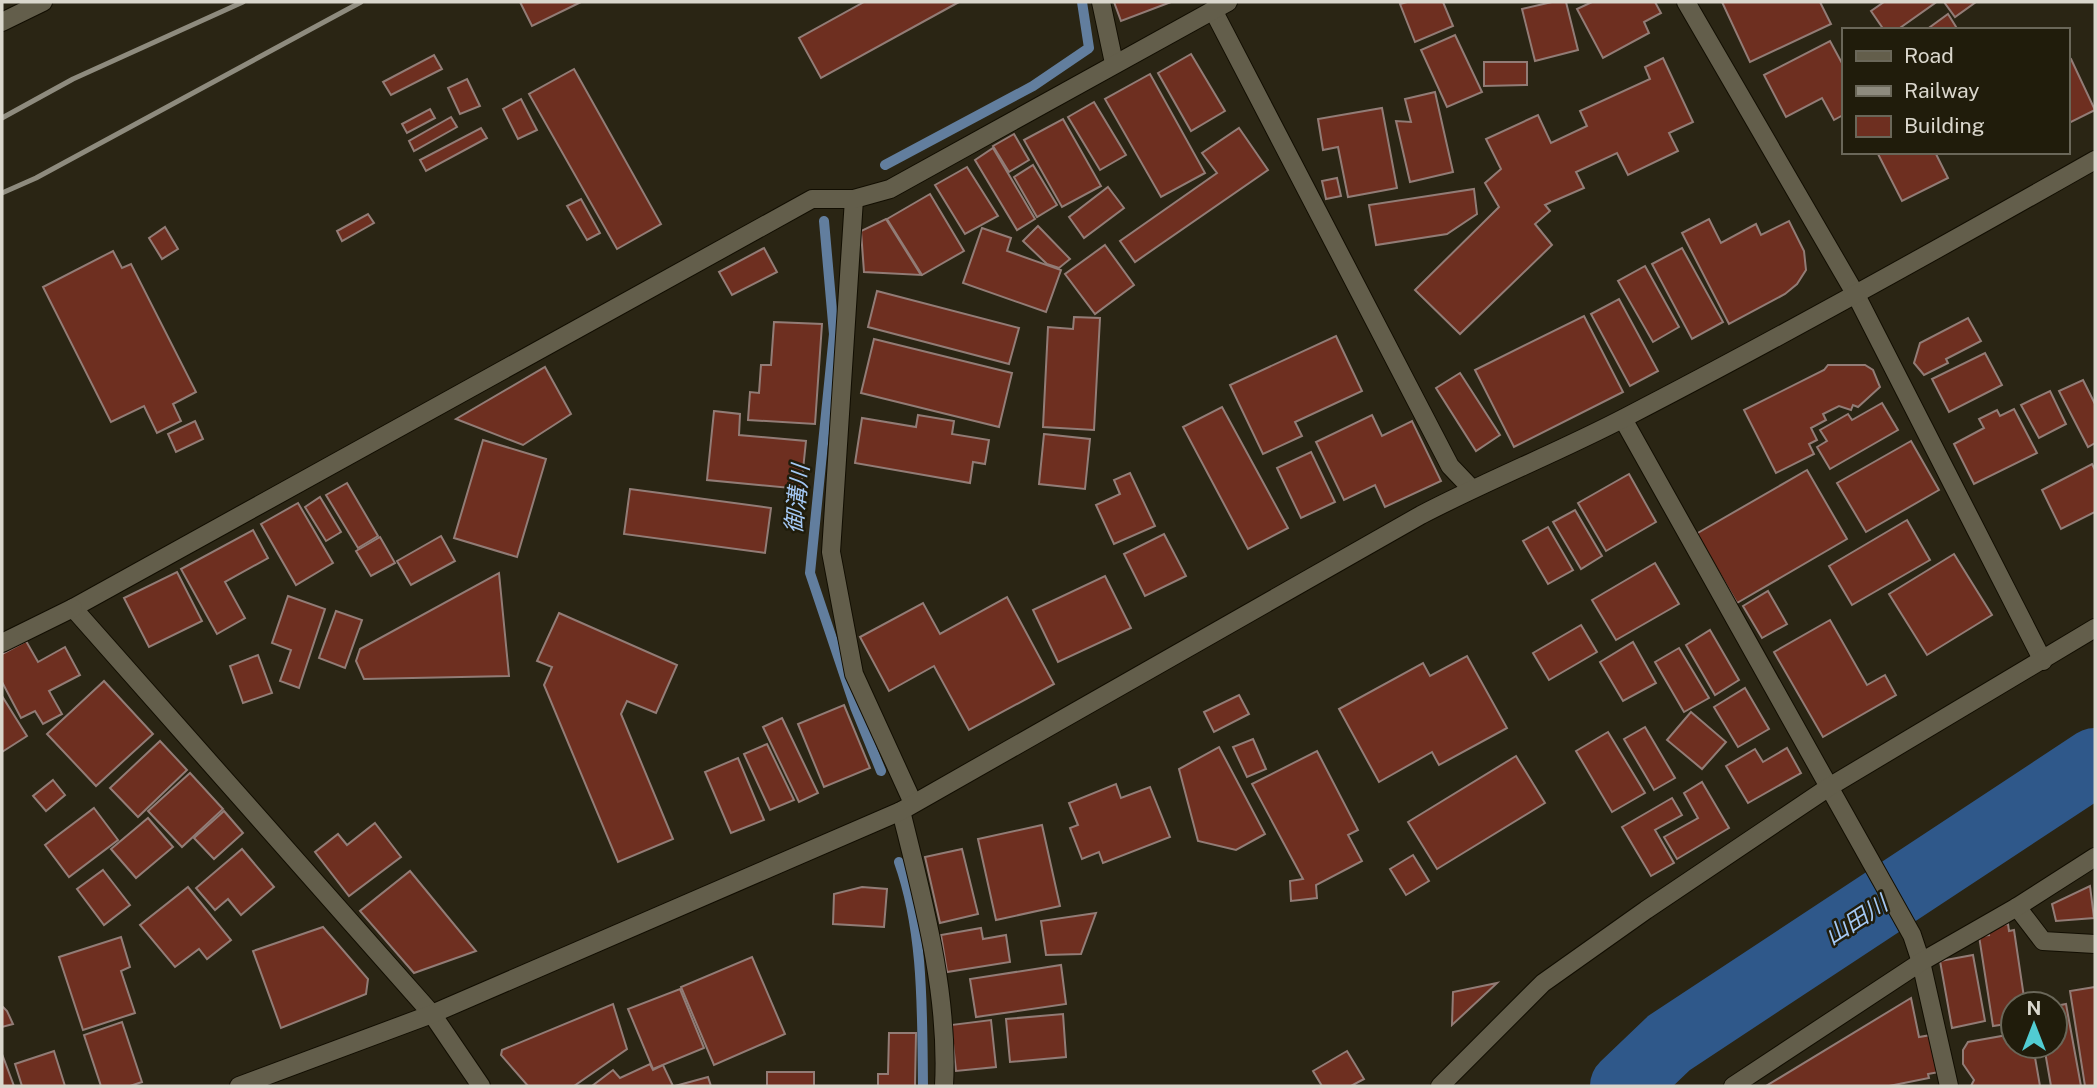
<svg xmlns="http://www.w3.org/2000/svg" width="2097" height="1088" viewBox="0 0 2097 1088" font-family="'Public Sans','Noto Sans JP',sans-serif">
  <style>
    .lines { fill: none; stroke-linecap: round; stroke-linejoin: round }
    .stream { stroke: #627e9e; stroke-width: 10 }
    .river { stroke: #2f588a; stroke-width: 68 }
    .building { fill: #6e2f20; stroke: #927c76; stroke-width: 2 }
    .street-casing { stroke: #120e02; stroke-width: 20 }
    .secondary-casing { stroke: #120e02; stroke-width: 20 }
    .street { stroke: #635e4b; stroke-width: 18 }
    .secondary { stroke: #635e4b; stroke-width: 18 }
    .rail { stroke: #8e8b7e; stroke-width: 5 }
    .labels { text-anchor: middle; stroke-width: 5; stroke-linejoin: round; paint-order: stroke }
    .water-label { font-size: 23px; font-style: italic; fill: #a4c8f4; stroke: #201c0b }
  </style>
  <rect width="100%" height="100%" fill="#2a2514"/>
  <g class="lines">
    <g class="stream">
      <polyline points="885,165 1033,86 1089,48 1082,2"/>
      <polyline points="824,221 834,334 810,573 855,707 881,771"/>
      <path d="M899,862C924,932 922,1013 923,1086"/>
    </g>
    <polyline class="river" points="1624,1086 1669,1043 2095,762"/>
  </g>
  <g class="building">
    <polygon points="520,2 581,2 532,26"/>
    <polygon points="864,2 959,2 821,78 799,38"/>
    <polygon points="1114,2 1171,2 1121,21"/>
    <polygon points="1407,2 1443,2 1453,26 1415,42 1400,4"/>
    <polygon points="1552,2 1566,2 1578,50 1535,61 1522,9"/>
    <polygon points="1592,2 1655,2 1661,13 1644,22 1649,33 1603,58 1577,9"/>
    <polygon points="1722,2 1820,2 1831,24 1750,62"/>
    <polygon points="1884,2 1934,2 1935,3 1897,30 1884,30 1871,11"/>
    <polygon points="1944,2 1976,2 1955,17"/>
    <polygon points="1948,14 1958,30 1926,30"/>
    <polygon points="1455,35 1482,92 1447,107 1421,50"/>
    <polygon points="1830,41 1843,65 1843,115 1834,120 1822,98 1786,117 1764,75"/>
    <polygon points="1191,54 1225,111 1191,131 1158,73"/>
    <polygon points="434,55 442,69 391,95 383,82"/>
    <polygon points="1663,58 1693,122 1669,133 1678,151 1628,175 1617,153 1576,172 1584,188 1545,205 1550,211 1535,224 1552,245 1460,334 1415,290 1499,207 1485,183 1501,169 1486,139 1538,115 1551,143 1587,126 1580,111 1650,79 1645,67"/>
    <polygon points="2071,59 2095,110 2067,124 2067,61"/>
    <polygon points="1484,62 1527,62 1527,85 1484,86"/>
    <polygon points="574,69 661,224 617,249 529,94"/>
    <polygon points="1150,74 1205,173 1161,197 1105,99"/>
    <polygon points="467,79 480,106 460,114 448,88"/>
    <polygon points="1435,92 1453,172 1410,182 1396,121 1411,122 1405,99"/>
    <polygon points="521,99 537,130 518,139 503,109"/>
    <polygon points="1094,102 1126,155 1100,170 1068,117"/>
    <polygon points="1382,108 1397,188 1348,197 1338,147 1323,150 1318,119"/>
    <polygon points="430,109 435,118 407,133 402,124"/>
    <polygon points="451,117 457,127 414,151 409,141"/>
    <polygon points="1063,119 1101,186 1062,207 1024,140"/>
    <polygon points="481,128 487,138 426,171 420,160"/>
    <polygon points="1239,128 1268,170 1135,262 1120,241 1217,173 1202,153"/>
    <polygon points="1014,134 1029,160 1009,172 993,146"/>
    <polygon points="993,148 1035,219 1017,230 975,160"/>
    <polygon points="1877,152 1935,152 1948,178 1902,201"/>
    <polygon points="1033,165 1057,205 1037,217 1014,177"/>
    <polygon points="967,167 998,216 965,234 935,185"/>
    <polygon points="1337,178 1341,196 1326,199 1322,181"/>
    <polygon points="1108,187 1124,208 1084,238 1069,217"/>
    <polygon points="1474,189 1477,214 1447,234 1376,245 1369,205"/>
    <polygon points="930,194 964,251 922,275 887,219"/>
    <polygon points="581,199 600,233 587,240 567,206"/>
    <polygon points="368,214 374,223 342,241 337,231"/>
    <polygon points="886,219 921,275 864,272 861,231"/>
    <polygon points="1709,219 1721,243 1756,224 1761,235 1789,221 1804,251 1806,270 1797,284 1785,294 1729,324 1682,233"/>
    <polygon points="1038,226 1070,259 1059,268 1047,264 1023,241"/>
    <polygon points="165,227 178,249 162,259 149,238"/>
    <polygon points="982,228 1011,238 1007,251 1061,270 1046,312 963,283"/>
    <polygon points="1105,245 1134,285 1095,314 1065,274"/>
    <polygon points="764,248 777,272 732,295 719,272"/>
    <polygon points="1682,248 1723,322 1692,339 1652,264"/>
    <polygon points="113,251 122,268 131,264 196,392 173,404 181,421 157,433 144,406 111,422 43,287"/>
    <polygon points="1645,266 1679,327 1653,342 1618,281"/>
    <polygon points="877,291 1019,328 1009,364 868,327"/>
    <polygon points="1619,299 1658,371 1630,386 1591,314"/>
    <polygon points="1584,316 1623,392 1514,447 1475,370"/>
    <polygon points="1074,317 1100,318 1094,430 1043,427 1048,327 1073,329"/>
    <polygon points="1968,318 1981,341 1946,359 1948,363 1924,375 1914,363 1920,343"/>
    <polygon points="774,322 822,324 815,424 748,420 750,392 759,393 761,365 771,365"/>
    <polygon points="1336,336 1362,391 1295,422 1302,436 1263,454 1230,385"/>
    <polygon points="874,339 1012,373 999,427 861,393"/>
    <polygon points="1985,353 2002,385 1949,412 1932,379"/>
    <polygon points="1828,365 1865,365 1873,370 1880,387 1858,407 1853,405 1851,410 1839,406 1823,414 1826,420 1811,428 1817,440 1809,444 1814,454 1776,473 1744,410 1824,370"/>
    <polygon points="545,367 571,414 523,445 456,419"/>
    <polygon points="1460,373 1500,435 1476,451 1436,388"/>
    <polygon points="2083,380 2095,404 2095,443 2088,447 2059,391"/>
    <polygon points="2050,391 2066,424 2039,438 2021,405"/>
    <polygon points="1882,403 1898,430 1830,469 1817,447 1827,441 1820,430 1848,414 1852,420"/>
    <polygon points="1222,407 1288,528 1248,549 1183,427"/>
    <polygon points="2014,409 2037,453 1974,484 1954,444 1984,428 1979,419 1997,410 2000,416"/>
    <polygon points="714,411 740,414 739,435 806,441 801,489 707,480"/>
    <polygon points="918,415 954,421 952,434 989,440 985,464 973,462 970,483 855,463 862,418 916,427"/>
    <polygon points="1372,415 1382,436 1412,421 1441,481 1385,507 1375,485 1344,500 1316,442"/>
    <polygon points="195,421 203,439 176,452 168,434"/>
    <polygon points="1044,434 1090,439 1085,489 1039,484"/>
    <polygon points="483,440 546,459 517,557 454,538"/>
    <polygon points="1911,441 1939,490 1866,532 1837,483"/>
    <polygon points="1311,452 1335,502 1301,518 1277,468"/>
    <polygon points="2092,464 2095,470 2095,512 2061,529 2042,490"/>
    <polygon points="1807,470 1847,539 1737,603 1696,534"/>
    <polygon points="1130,473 1155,526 1114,544 1096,505 1120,494 1114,480"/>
    <polygon points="1629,474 1656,522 1606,551 1578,503"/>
    <polygon points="347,483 378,536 358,548 326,495"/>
    <polygon points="630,489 771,508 765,553 624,534"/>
    <polygon points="320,497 341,532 326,541 305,507"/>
    <polygon points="298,503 333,563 296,585 261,524"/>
    <polygon points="1575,510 1602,556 1581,569 1553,522"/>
    <polygon points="1907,520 1930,560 1852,605 1829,566"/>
    <polygon points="1548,527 1573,570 1548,584 1523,541"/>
    <polygon points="253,530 268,558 225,582 245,618 217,634 181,569"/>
    <polygon points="1164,534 1186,576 1145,596 1124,554"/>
    <polygon points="441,536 455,561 411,585 397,561"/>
    <polygon points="380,537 395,563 371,576 356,551"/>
    <polygon points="1954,554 1992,615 1927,655 1889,594"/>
    <polygon points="1655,563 1679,604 1616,640 1592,600"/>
    <polygon points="177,572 202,621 149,647 124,598"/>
    <polygon points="499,573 509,676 364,679 356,661 360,649"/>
    <polygon points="1105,576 1131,628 1058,662 1033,610"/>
    <polygon points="1768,591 1787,624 1762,638 1743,606"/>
    <polygon points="288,596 325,609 299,688 280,681 291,650 272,643"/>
    <polygon points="1007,597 1054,684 969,730 934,666 889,691 860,637 923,603 940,634"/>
    <polygon points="336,611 362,620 345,668 319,658"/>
    <polygon points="559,613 677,665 656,713 627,701 621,714 673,839 618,862 544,685 552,667 537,661"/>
    <polygon points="1830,620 1867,685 1885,675 1896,695 1823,737 1774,652"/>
    <polygon points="1581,625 1597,652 1549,680 1533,653"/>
    <polygon points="1710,630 1739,680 1715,695 1686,645"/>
    <polygon points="26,641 38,662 65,647 80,675 49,691 62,714 43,724 35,711 21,718 2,682 2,654"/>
    <polygon points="1633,642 1656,683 1623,701 1600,662"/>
    <polygon points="1679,648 1709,698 1684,712 1655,662"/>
    <polygon points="258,655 272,693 243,703 230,666"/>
    <polygon points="1467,656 1507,728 1439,765 1432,752 1379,782 1339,709 1423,663 1430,676"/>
    <polygon points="104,681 153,734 96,786 47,734"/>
    <polygon points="1745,688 1769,729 1738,747 1714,707"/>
    <polygon points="1239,695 1249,714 1214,732 1204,712"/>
    <polygon points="2,696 27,736 2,752"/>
    <polygon points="844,705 870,768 824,787 798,724"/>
    <polygon points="1691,712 1726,742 1702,769 1667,740"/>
    <polygon points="782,718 818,793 799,802 763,727"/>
    <polygon points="1645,727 1675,778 1654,790 1624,739"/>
    <polygon points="1608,732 1645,793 1612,812 1576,751"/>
    <polygon points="1253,739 1266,769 1247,777 1233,747"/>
    <polygon points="160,741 187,770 138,817 110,788"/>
    <polygon points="767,744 794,800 770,810 744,754"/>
    <polygon points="1219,747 1265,834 1236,850 1198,841 1179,769"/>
    <polygon points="1787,748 1801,773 1748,803 1726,766 1755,749 1763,762"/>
    <polygon points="1317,751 1358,830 1348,835 1362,861 1316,885 1317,898 1291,901 1290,881 1303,879 1252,784"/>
    <polygon points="1516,756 1545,803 1437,869 1408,822"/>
    <polygon points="738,758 764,820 731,833 705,772"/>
    <polygon points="190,773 223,809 182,847 148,811"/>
    <polygon points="53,780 65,795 46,811 33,796"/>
    <polygon points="1702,782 1729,828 1677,859 1664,837 1698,818 1684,793"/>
    <polygon points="1116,784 1121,798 1150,787 1170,837 1103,863 1099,852 1082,859 1070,828 1078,825 1069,803"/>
    <polygon points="1672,798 1682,815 1655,830 1674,863 1651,876 1622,827"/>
    <polygon points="94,808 118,840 69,877 45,845"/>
    <polygon points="224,811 243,833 214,859 194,838"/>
    <polygon points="148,818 173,847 136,878 111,849"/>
    <polygon points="375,823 401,857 349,896 315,852 338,834 347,845"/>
    <polygon points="1042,825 1060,906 996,920 978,839"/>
    <polygon points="242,849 274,887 241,915 228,899 215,910 196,888"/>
    <polygon points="962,849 978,914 940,923 925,857"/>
    <polygon points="1413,855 1429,881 1406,895 1390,869"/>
    <polygon points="103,870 130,905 104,925 77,889"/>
    <polygon points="410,871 476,951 414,973 360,911"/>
    <polygon points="2090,886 2094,918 2056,921 2052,904"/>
    <polygon points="188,887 231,940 207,959 199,949 175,967 140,925"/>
    <polygon points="862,887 887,889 884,927 833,924 834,894"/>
    <polygon points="1096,913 1081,954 1046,955 1041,921"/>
    <polygon points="2008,924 2009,931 2014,930 2025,1004 2013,1004 2013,1023 1993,1026 1979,936 1989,935 1988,927"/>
    <polygon points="323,927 368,979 366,994 281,1028 253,951"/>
    <polygon points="981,928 983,939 1006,935 1010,962 947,972 941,935"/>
    <polygon points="121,937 130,967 121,971 135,1013 83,1030 59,957"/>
    <polygon points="1973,955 1985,1021 1952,1028 1940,961"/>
    <polygon points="752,957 785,1034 714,1065 681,987"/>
    <polygon points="1061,965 1066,1004 976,1017 970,979"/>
    <polygon points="1497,983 1452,1025 1453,992"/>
    <polygon points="2095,987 2095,1086 2085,1086 2070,991"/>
    <polygon points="680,989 704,1048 653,1069 628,1009"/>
    <polygon points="1911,998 1919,1037 1931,1035 1939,1072 1928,1074 1929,1078 1889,1086 1766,1086"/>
    <polygon points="613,1004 627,1049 574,1086 528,1086 501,1055 502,1050"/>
    <polygon points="2066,1004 2081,1086 2051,1086 2044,1046 2055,1046 2055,1006"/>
    <polygon points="2,1006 7,1011 13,1024 2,1027"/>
    <polygon points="1063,1014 1066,1057 1010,1062 1006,1019"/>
    <polygon points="991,1020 996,1067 956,1071 951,1025"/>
    <polygon points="122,1022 142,1082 130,1086 101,1086 84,1035"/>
    <polygon points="889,1033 916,1033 915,1086 863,1086 878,1086 878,1074 888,1074"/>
    <polygon points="2013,1034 2013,1046 2033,1046 2040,1086 1971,1086 1974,1080 1963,1064 1963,1050 1968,1042"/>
    <polygon points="54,1051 65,1086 22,1086 15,1064"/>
    <polygon points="1347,1051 1364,1079 1351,1086 1322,1086 1313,1071"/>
    <polygon points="2,1054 14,1086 2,1086"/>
    <polygon points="650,1064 653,1070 663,1065 673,1086 592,1086 613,1070 620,1078"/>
    <rect x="767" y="1072" width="47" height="14"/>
    <polygon points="708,1077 711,1086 675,1086"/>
  </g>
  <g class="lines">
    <defs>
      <g id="street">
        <polyline points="1101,2 1114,63"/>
        <polyline points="1686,2 1856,295 2043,661"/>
        <polyline points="1213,10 1450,466 1471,488"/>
        <polyline points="2,22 43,2"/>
        <polyline points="854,199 831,552 854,674 913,803"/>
        <polyline points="1623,419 1912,935 1921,962 1949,1086"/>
        <path d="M901,811C923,900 949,994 944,1086"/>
        <polyline points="2017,907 2043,941 2095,944"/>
        <polyline points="481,1086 432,1014 73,608 812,199 854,199 890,189 1228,2"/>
        <polyline points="1440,1086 1543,983 1646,910 1829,787 2095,628"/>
        <polyline points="1733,1086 1921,962 2017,907 2095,857"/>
      </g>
      <g id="secondary">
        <polyline points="2,643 73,608"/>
        <path d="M239,1086L432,1014L901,811L1421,515C1488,480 1559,452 1626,417C1785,335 1940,248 2095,160"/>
      </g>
    </defs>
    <use href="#street" class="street-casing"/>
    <use href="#secondary" class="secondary-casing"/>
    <use href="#street" class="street"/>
    <use href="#secondary" class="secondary"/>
    <g class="rail">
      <polyline points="2,118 73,79 243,2"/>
      <polyline points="2,193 36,178 361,2"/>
    </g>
  </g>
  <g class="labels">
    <g class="water-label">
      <text transform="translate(797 499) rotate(-84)" y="8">御溝川</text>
      <text transform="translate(1856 920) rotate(-33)" y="8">山田川</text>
    </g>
  </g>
  <rect width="2097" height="1088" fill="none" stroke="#dad7cd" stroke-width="7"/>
  <rect x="1842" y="28" width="228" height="126" fill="#201c0b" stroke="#6a6759" stroke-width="2"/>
  <rect x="1856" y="51" width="35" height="10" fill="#635e4b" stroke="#6a6759" stroke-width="2"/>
  <text x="1904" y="63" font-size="21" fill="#dad7cd">Road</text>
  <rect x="1856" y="86" width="35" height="10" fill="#8e8b7e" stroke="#6a6759" stroke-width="2"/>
  <text x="1904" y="98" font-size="21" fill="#dad7cd">Railway</text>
  <rect x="1856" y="116" width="35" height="21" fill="#6e2f20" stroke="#6a6759" stroke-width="2"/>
  <text x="1904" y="133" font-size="21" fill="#dad7cd">Building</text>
  <g transform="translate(2034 1025)"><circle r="33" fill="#201c0b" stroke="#6a6759" stroke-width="2"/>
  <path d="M0-5L12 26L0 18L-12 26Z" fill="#51ccd2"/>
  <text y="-10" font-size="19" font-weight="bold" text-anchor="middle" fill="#dad7cd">N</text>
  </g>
</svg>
